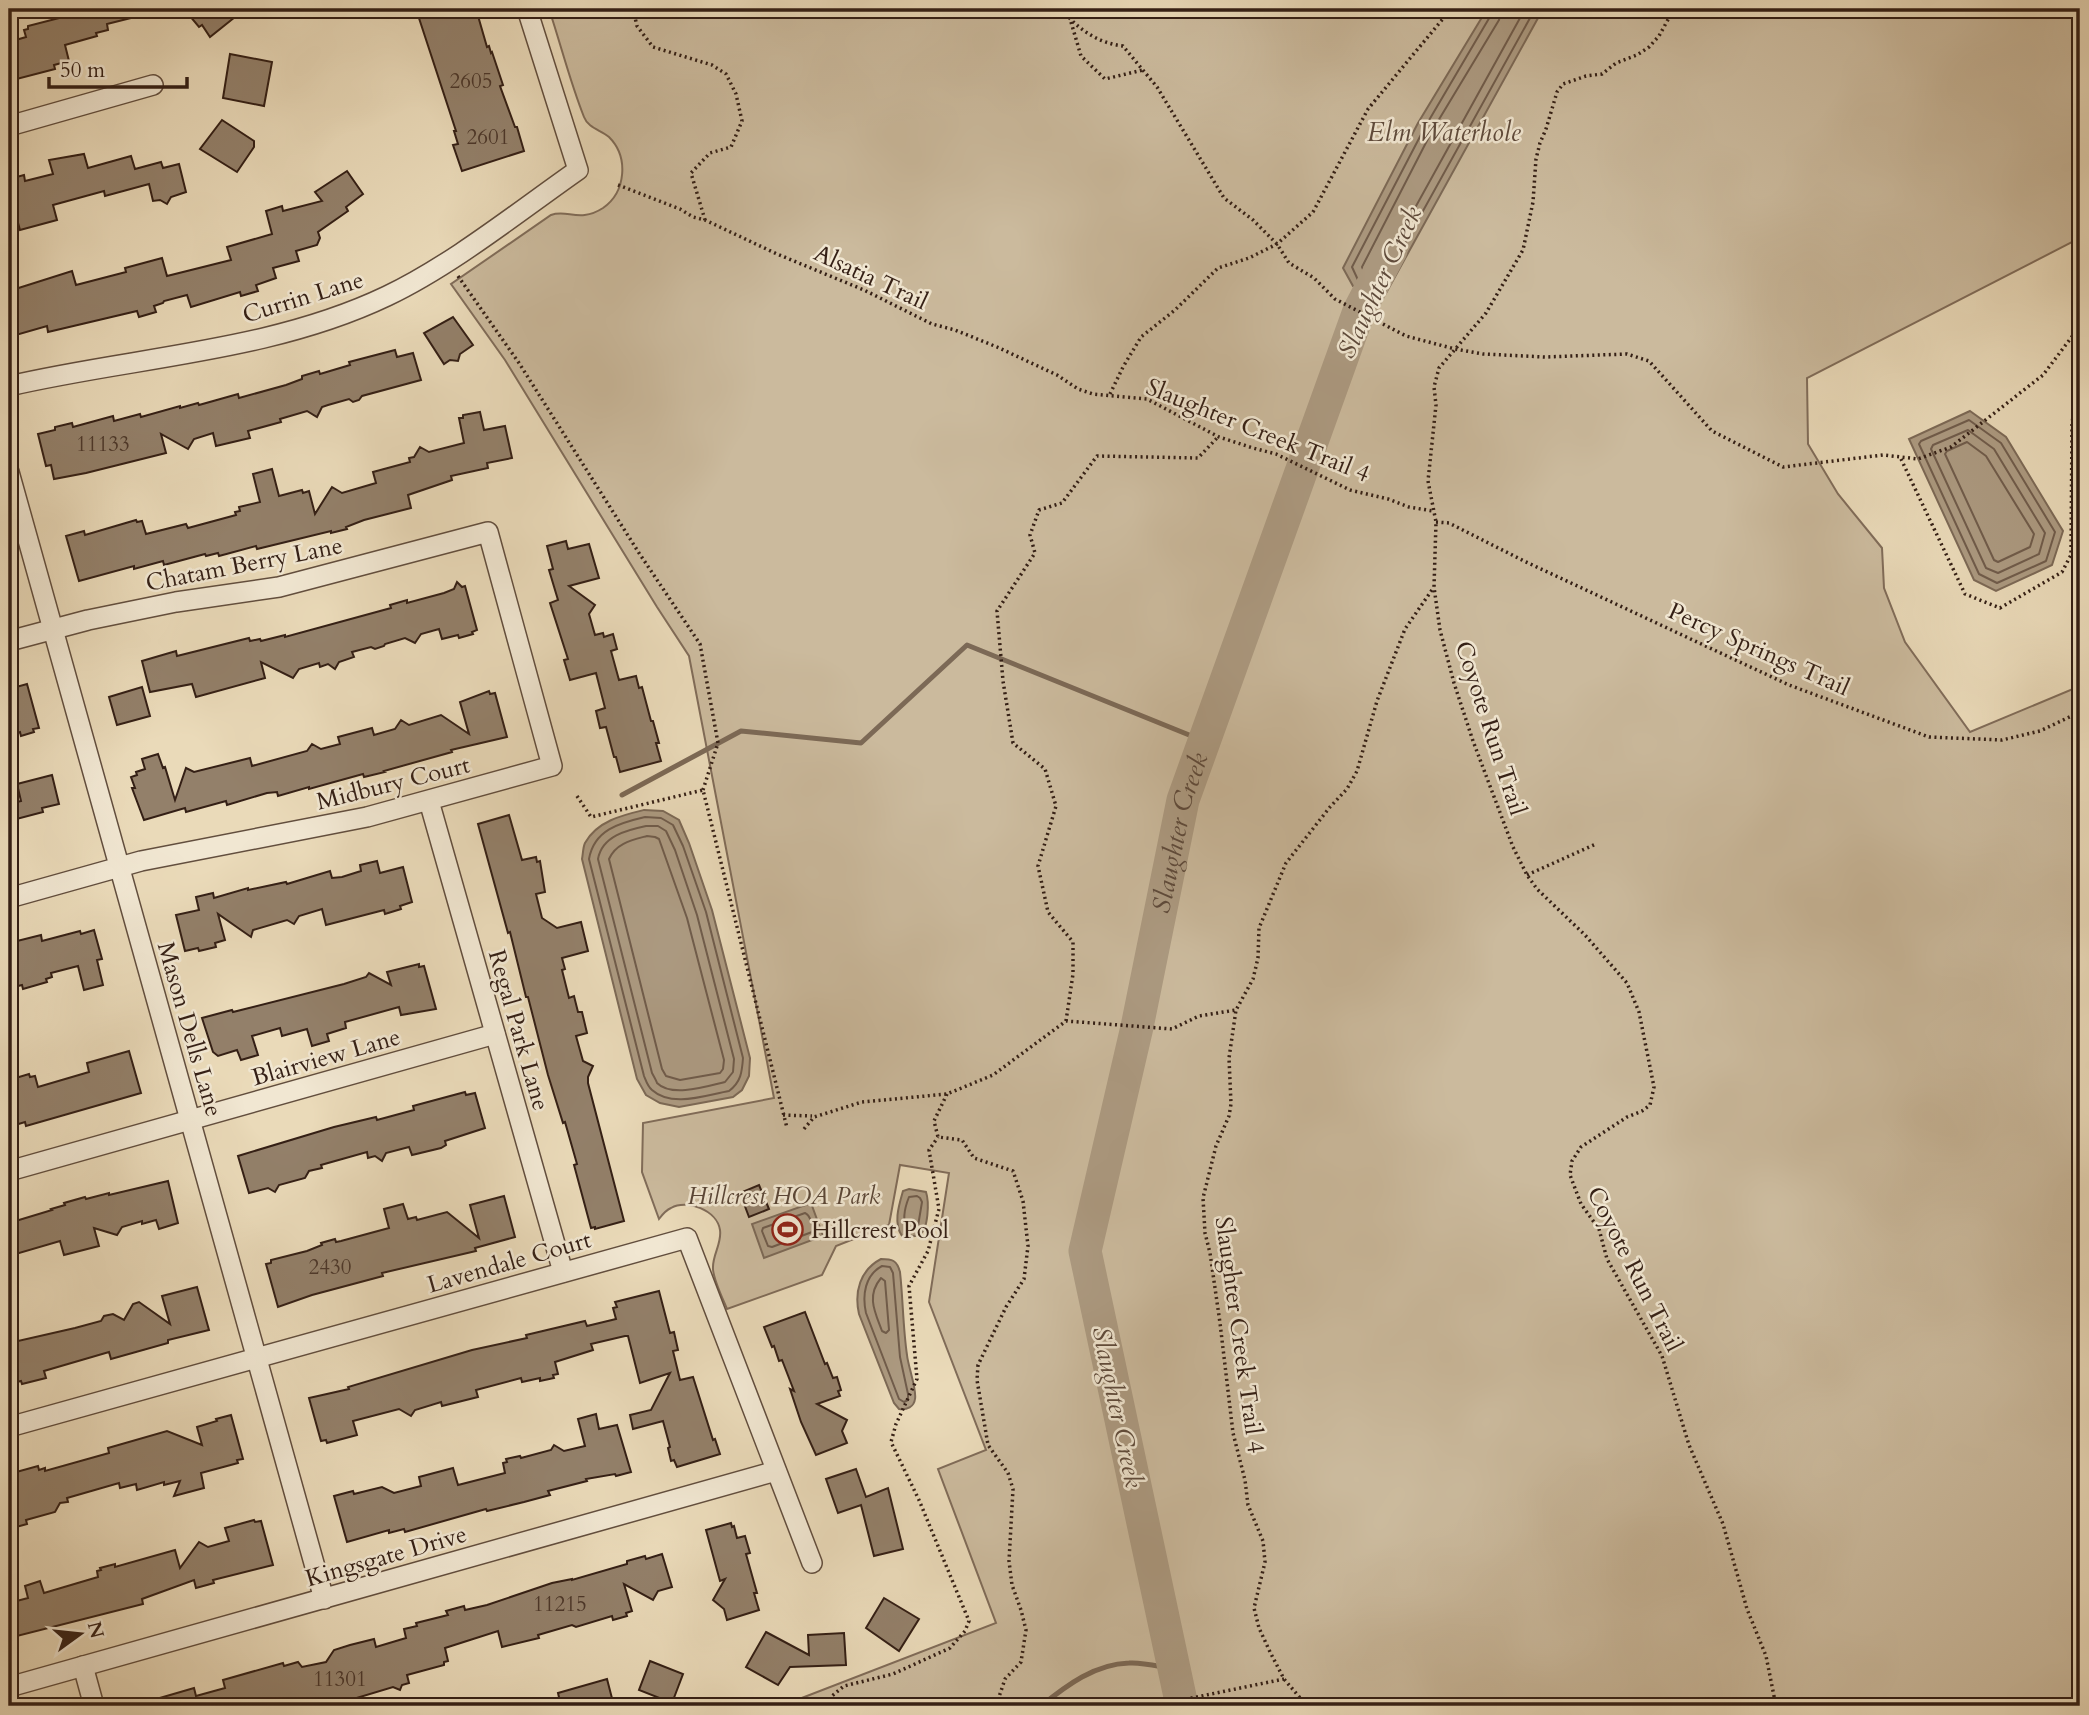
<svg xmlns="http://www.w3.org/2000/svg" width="2089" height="1715" viewBox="0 0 2089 1715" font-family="Cardo,serif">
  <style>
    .green { fill: #cbba9d; stroke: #806c59; stroke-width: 2 }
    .water { fill: #ac9a81; stroke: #7c6956; stroke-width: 2 }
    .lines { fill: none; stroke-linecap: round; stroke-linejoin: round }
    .shore { stroke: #705c4b; stroke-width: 2 }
    .stream { stroke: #7c6956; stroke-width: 5 }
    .river { stroke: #ac9a81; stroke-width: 33 }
    .building { fill: #93806a; stroke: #341f15; stroke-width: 2 }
    .minor-casing { stroke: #624e3e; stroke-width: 22 }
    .path { stroke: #341f15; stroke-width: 3.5; stroke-dasharray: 2 3.5; stroke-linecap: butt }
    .minor { stroke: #f1e7d2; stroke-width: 19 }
    .labels { text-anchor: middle; stroke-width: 5; stroke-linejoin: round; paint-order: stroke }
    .number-label { font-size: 21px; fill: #4c372a }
    .street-label { font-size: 24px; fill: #341f15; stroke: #f1e7d2 }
    .park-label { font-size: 24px; font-style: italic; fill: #5a4637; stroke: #f1e7d2 }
    .poi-label { font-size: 24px; fill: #341f15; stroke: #f1e7d2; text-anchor: start }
    .water-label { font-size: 26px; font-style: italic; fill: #5e4a3b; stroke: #f1e7d2 }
  </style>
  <rect width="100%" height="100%" fill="#eadab9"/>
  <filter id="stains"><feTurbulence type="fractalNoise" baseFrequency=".00286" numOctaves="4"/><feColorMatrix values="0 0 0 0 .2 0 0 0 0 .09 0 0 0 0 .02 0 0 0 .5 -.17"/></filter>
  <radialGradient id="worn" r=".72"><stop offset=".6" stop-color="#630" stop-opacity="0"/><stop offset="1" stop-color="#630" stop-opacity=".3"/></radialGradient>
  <path class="green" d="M549,9H2080V238L1807,378L1808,444L1838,494L1882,548L1884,588L1905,642L1970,732L2080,686V1706H781L996,1623L938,1469L986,1450L929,1302L949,1173L900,1165L889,1225L836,1246L822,1275L727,1309C723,1299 712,1277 713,1267C713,1254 722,1243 720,1230C717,1210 687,1199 671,1208C666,1210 662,1215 659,1219L642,1172L643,1123L774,1098L689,656L657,607L505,360L451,284L551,215C567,209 580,223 603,208C626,192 629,157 609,137C601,130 588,128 584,117C570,82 561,45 549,9Z"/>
  <g class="water">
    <polygon points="1487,9 1543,9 1386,293 1353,286 1343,268 1418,123"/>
    <polygon points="1970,411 2006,437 2063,531 2052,565 1996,591 1974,580 1909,439"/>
    <path d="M644,810L663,811L679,820L689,843L712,910L750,1058L749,1076L742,1090L733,1097L679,1107L660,1103L646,1095L637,1079L582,859C583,854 583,847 585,843C597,821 623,815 644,810Z"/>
    <path d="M909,1189L926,1192C929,1201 929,1230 919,1235C914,1237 907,1236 902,1236C893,1223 899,1205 903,1191Z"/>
    <polygon points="811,1203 823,1236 764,1258 752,1224"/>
    <path d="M881,1259C892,1259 897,1260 900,1272C903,1299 903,1328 907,1355C908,1366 917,1390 915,1399C914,1407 907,1410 899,1409L894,1403L859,1314C854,1292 860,1270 881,1259Z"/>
  </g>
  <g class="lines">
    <g class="shore">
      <polyline points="1492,9 1491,15 1425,127 1352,267 1358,280 1380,285 1383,283 1535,9"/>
      <polyline points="1501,9 1499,20 1432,131 1362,267 1364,272 1376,275 1379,273 1525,9"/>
      <polygon points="1969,420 2001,443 2055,532 2046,561 1997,583 1979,574 1919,444 1921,441"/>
      <polygon points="1968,430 1994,449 2045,533 2039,554 1998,573 1986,568 1931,449 1933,445"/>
      <polygon points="1967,442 1986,456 2034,534 2030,547 1998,562 1994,560 1945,454 1947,451"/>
      <path d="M645,817L661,818L673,825L683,846L706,912L743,1058C742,1072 741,1082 729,1091C706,1095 672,1108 652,1090C648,1087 646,1081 644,1076L589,859C594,830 619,823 645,817Z"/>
      <path d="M646,826H658L666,831L675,850L697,915L734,1059L733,1072L725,1082C708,1086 672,1098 657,1083C657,1082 652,1073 652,1073L598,859C602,836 627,830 646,826Z"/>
      <path d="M647,836L655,837L659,839L687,918L724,1060L723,1069L720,1073L680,1080L666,1076L662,1069L609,859C616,843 632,840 647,836Z"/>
      <path d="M917,1196L920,1198L922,1202L918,1226L915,1229H907C902,1220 905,1207 909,1197Z"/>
      <path d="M805,1213C810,1215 814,1227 812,1232L772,1247L768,1246L762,1231L763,1228Z"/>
      <path d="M882,1266L890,1267L893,1273L900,1357L908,1394V1400L904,1402L899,1399L866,1313C862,1295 865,1275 882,1266Z"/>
      <path d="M881,1278L885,1281L889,1330L886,1333L882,1331C875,1312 866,1296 881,1278Z"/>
    </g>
    <g class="stream">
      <polyline points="622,795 741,731 861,743 967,645 1204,741"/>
      <path d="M1041,1706C1067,1685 1095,1664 1129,1663C1144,1662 1160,1667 1174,1669"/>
    </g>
    <path class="river" id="s1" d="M1182,1706L1085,1251L1137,1027L1183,800L1359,311L1391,250"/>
  </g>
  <g class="building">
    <polygon points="74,9 146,9 147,14 107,24 108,30 96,33 97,36 65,45 69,61 54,65 55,69 9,81 9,42 26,37 24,30 28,29 28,26 67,16 66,11"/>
    <polygon points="184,9 245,9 210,37 202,25 199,27"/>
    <polygon points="416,9 476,9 487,47 489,46 491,53 492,52 503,85 500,86 515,127 517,127 524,151 462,171 453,145 458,144 454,131 456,131"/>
    <polygon points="230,54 272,62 264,106 223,98"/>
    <polygon points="222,120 254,141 254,147 237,172 200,149"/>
    <polygon points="84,154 88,168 131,156 135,169 161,162 163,168 179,164 186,192 171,197 167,204 160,200 153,201 149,184 105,196 104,191 53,205 57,220 20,230 9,190 9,179 24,175 25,181 53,174 49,160"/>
    <polygon points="347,171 363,194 346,207 348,211 318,232 320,238 317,245 296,251 299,261 273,268 276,278 256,285 258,291 241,296 240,292 191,307 187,295 164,301 163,303 154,306 156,312 139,317 137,311 48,332 47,326 9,337 9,291 72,271 76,285 126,272 125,268 162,258 167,276 231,260 227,247 272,234 266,211 282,206 283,211 322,201 315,192"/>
    <polygon points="453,317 473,345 460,354 458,361 450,360 444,364 424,333"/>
    <polygon points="395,350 397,357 413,353 421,380 362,396 359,400 353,402 349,399 328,405 322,407 317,417 307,411 280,419 281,422 248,431 250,438 216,446 213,433 194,439 188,449 161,434 166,453 86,473 54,479 51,465 46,466 38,434 55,430 55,427 72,423 73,427 113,416 114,421 140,414 141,417 180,406 180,408 198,403 199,405 238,394 239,398 286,385 302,379 302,376 319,371 320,374 350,365 349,362"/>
    <polygon points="480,412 484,430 505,426 512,458 487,463 488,468 451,476 452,480 408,495 411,508 364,520 346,527 347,529 331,533 331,531 257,549 256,546 219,556 218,553 206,556 205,554 164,565 163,561 134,569 134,566 79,581 66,536 84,531 85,535 136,520 137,522 142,521 146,534 186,524 188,528 236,515 235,512 240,511 239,507 260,502 253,474 272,469 279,496 302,490 303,493 309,491 315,514 332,487 342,493 376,483 373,472 410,462 409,458 414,457 420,447 429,452 464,443 459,418 463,418 463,415"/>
    <polygon points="566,541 568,549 589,544 599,578 569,586 595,605 589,614 595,635 603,633 604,637 613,634 617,649 611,651 619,680 636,676 639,688 642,687 651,721 653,721 659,743 656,743 661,761 620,772 616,757 614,757 606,727 600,728 596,711 605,708 596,673 570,680 564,660 568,659 550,603 558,600 549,570 553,569 547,546"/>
    <polygon points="457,582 462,587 465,586 477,630 472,632 473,634 459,638 458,635 442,639 439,629 421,634 415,643 405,638 385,644 384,646 375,649 371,647 352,652 354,657 339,662 335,669 328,664 320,667 319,663 299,669 293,678 261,662 265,678 196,697 192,684 150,692 142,661 176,651 177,656 249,638 250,641 260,639 261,641 285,635 285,637 391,608 390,605 407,600 407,603 444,593 454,589"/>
    <polygon points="27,684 39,728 33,729 34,732 21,736 20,732 9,736 9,689"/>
    <polygon points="142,687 150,716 117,725 109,697"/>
    <polygon points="489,691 490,694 495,693 507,737 451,750 452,752 384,771 385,772 364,777 363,774 309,789 309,787 278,796 277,792 267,793 227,805 226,801 186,812 185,808 144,820 132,788 135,788 131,777 137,775 136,772 145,769 142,759 158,754 163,768 165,767 175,800 186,768 194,772 250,758 252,766 307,751 312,744 321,749 340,744 338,737 372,728 374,735 395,729 401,720 409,725 441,715 469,734 460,702"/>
    <polygon points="52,775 59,804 42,808 43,812 9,821 9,804 21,801 17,784"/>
    <polygon points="509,815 522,860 536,857 537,862 540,861 545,892 536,894 542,918 557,928 581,922 588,951 562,958 565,969 562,970 569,998 574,996 578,1012 582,1012 587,1033 576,1036 583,1061 593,1066 588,1077 588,1083 624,1221 595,1229 595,1227 591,1228 574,1165 577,1164 565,1122 563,1123 548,1075 528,997 526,997 510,932 508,933 478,824"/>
    <polygon points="377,861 380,873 403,867 412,902 400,906 401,909 385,914 384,910 326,925 322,909 299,916 294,924 287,920 253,930 251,937 218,914 225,940 215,943 216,947 199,951 198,948 185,951 176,915 199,910 196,897 213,893 214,898 248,888 248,890 286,882 287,884 330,871 332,878 342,877 361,871 360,865"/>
    <polygon points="94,930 102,959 97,960 103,985 84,990 78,966 51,973 52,977 46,979 47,982 23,989 22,985 18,986 17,981 9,983 9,943 41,935 42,941 80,931 81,934"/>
    <polygon points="419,964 419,967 424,966 436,1009 401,1015 399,1007 345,1022 346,1028 327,1034 329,1041 312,1046 307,1029 282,1036 280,1028 252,1036 258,1055 241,1060 237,1050 218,1056 213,1052 202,1018 232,1010 233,1012 344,984 366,977 369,973 391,985 387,972"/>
    <polygon points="129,1051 141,1093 26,1126 25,1122 12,1126 9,1116 9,1080 29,1074 30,1077 35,1076 38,1087 89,1072 87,1063"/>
    <polygon points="465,1092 466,1095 475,1093 485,1128 445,1141 446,1145 441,1148 412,1155 409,1147 386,1153 382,1161 375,1156 368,1158 367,1152 321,1165 322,1168 309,1171 305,1178 279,1185 275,1192 268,1188 249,1193 238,1156 334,1127 376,1117 377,1120 414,1110 413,1106"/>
    <polygon points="168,1181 178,1223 159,1229 156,1220 142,1224 142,1221 122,1227 117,1235 94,1228 99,1246 64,1255 60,1241 9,1256 9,1223 52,1210 51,1209 65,1205 64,1203 85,1197 86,1199 109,1193 109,1195"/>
    <polygon points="759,1185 769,1209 749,1217 740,1193"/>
    <polygon points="504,1196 515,1237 475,1248 476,1251 382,1273 383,1276 312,1295 278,1307 266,1264 271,1263 271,1260 307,1251 322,1245 321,1243 335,1239 336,1242 341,1241 389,1228 384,1209 403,1204 408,1219 416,1217 417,1220 447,1212 479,1238 470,1205"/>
    <polygon points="197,1287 209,1330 168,1340 168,1343 111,1359 109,1352 44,1371 46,1378 22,1384 21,1381 9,1384 9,1343 75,1328 101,1321 104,1316 113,1314 124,1320 133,1304 139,1302 170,1324 162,1296"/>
    <polygon points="659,1291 670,1333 674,1332 678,1350 673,1351 680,1380 693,1377 713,1440 715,1439 720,1454 677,1467 674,1460 671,1461 668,1448 670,1447 663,1421 633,1429 630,1415 651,1410 670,1373 640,1383 628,1336 625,1336 591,1344 593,1350 555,1362 558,1374 553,1375 554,1378 540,1381 540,1378 522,1382 521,1378 476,1390 478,1397 442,1406 441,1402 415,1410 411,1416 399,1409 353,1421 357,1435 327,1443 326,1440 321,1441 309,1398 349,1389 348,1387 472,1350 527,1338 526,1335 585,1321 587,1326 616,1319 613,1308 617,1307 615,1302"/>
    <polygon points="805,1312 825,1364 827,1363 833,1378 837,1377 841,1390 838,1391 840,1396 817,1404 847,1420 842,1431 847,1443 816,1455 801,1422 790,1389 794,1391 782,1360 779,1361 774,1346 772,1347 764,1327"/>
    <polygon points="596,1414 599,1429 617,1425 631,1472 616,1476 615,1474 586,1479 587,1481 548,1491 550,1495 524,1502 487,1511 486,1509 405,1532 404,1529 389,1533 389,1530 347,1542 334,1496 353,1491 354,1494 382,1487 394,1493 421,1486 419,1477 453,1468 458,1485 505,1473 503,1463 507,1462 506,1459 520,1456 521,1458 551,1450 554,1445 564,1451 585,1446 578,1419"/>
    <polygon points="231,1415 243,1459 237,1460 238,1463 201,1473 204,1488 174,1496 180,1481 164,1485 164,1482 137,1490 136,1484 120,1488 119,1483 67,1498 68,1502 60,1503 55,1512 26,1520 27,1524 9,1529 9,1474 38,1466 39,1470 45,1468 45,1471 109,1453 108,1448 167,1431 202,1445 197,1427 217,1421 216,1419"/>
    <polygon points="856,1469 866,1497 888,1488 903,1549 874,1556 861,1505 838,1513 826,1479"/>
    <polygon points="254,1520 255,1522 261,1521 273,1565 213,1580 214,1583 196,1588 194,1580 142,1599 143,1604 9,1638 9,1603 28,1598 25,1586 40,1581 44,1593 98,1577 97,1571 101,1570 100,1568 115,1564 115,1567 175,1550 180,1568 199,1542 208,1547 229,1541 225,1528"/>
    <polygon points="731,1523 732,1527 734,1526 737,1538 745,1536 750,1553 746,1554 757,1593 754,1593 759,1610 727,1620 724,1609 713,1600 725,1579 720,1581 706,1530"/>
    <polygon points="662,1554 672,1587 658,1591 653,1600 624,1584 632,1611 626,1613 627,1616 613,1620 612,1616 576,1627 572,1625 538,1635 539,1638 502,1647 498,1631 445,1648 448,1661 444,1662 444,1665 407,1675 409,1683 402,1685 400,1690 393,1687 330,1706 276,1706 275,1702 260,1706 147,1706 146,1702 194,1688 196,1696 225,1688 223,1680 283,1663 284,1666 298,1662 302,1667 326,1662 334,1650 350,1645 374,1639 376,1647 406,1638 404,1629 417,1626 416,1623 448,1615 446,1611 464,1606 465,1610 487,1605 552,1583 572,1579 572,1580 627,1564 627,1561 645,1556 646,1559"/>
    <polygon points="884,1598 919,1619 899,1651 866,1628"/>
    <polygon points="766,1632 809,1655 808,1635 844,1633 846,1665 790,1667 778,1685 746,1667"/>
    <polygon points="650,1661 683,1674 672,1703 639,1690"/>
    <polygon points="607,1679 614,1706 561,1706 558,1693"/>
  </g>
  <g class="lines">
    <defs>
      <g id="minor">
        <polyline points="9,126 153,85"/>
        <path d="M9,386C133,357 270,352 387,296C452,265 518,212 578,170L527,9"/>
        <polyline points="9,472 324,1599"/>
        <polyline points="9,641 88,620 176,602 279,587 488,532 552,766 367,817 141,861 9,898"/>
        <polyline points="429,801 563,1272"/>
        <polyline points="9,1171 495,1034"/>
        <polyline points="9,1427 687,1238 812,1563"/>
        <polyline points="83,1666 94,1706"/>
        <polyline points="9,1687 776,1471"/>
      </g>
    </defs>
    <use href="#minor" class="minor-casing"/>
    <g class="path">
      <polyline points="633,9 637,26 653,47 712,65 726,74 736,94 742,121 731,147 710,153 691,173 705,220"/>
      <path d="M1062,9C1077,29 1098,43 1123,46L1157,87L1224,198L1253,220L1277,244L1289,263L1314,278L1335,299L1406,336L1455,349L1483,354L1545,357L1627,354L1649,361L1712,431L1783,467L1883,455L1918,459L1951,447L2043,375L2080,326"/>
      <polyline points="1669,9 1670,16 1659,36 1649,47 1637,55 1616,63 1602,74 1586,76 1563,84 1557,92 1546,129 1540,143 1536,159 1533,202 1523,250 1486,313 1439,368 1434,387 1436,405 1428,481 1436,522 1434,587 1440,630 1454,683 1473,741 1513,847 1527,875 1537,889 1585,935 1627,983 1639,1012 1654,1087 1650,1105 1642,1111 1627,1117 1581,1147 1572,1161 1570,1175 1581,1204 1599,1229 1607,1259 1662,1356 1689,1445 1723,1524 1747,1609 1766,1656 1776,1706"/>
      <polyline points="1071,22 1081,56 1105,79 1143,70"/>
      <polyline points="618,185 680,209 693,217 705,220 777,254 864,290 932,324 955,330 997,347 1057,375 1078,389 1093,394 1147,399 1219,437 1253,448 1276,454 1350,490 1388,499 1409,507 1433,511"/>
      <polyline points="458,276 519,363 639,553 700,644 718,743 703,790"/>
      <polyline points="1110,394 1123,367 1141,337 1175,310 1218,268 1249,258 1277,244 1313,212 1368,109 1451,9"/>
      <polyline points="1901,459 1965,594 2000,608 2062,572 2071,555 2072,423 2080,375"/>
      <polyline points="1436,522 1449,523 1524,561 1789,685 1929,737 2002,740 2040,731 2080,712"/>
      <polyline points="577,796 591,817 703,790 787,1128"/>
      <polyline points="1527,875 1596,844"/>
      <polyline points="1066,1021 1073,974 1073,942 1048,912 1038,866 1056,806 1045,769 1013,743 1003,681 997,611 1035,553 1030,535 1039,510 1062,503 1097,456 1198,458 1218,437"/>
      <polyline points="947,1094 934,1121 938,1137 962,1140 974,1158 1013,1171 1023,1201 1028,1246 1024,1279 1006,1307 978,1365 977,1380 988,1445 1008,1473 1013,1489 1009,1561 1012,1585 1021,1610 1026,1630 1021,1662 1005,1679 996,1706"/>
      <polyline points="783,1115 812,1116"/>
      <polyline points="804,1129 814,1117 862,1102 947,1094 993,1075 1066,1021 1172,1029 1199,1016 1236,1010"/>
      <polyline points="830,1706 832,1696 844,1686 893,1674 950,1648 965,1631 969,1621 919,1500 891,1442 896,1424 917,1379 909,1286 928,1251 939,1209 929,1150 938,1137"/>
      <polyline points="1153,1706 1284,1679"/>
      <polyline points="1307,1706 1284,1679 1270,1652 1259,1628 1254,1608 1265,1562 1263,1541 1248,1505 1245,1480 1233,1433 1220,1323 1210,1253 1205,1233 1203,1198 1216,1146 1229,1116 1231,1104 1229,1058 1236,1010 1253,979 1258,958 1259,928 1286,863 1330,807 1347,789 1357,771 1377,701 1405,629 1434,587"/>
    </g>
    <use href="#minor" class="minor"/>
  </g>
  <defs>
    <symbol id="stadium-ring" viewBox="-11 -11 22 22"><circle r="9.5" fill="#f1e7d2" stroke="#8f2418" stroke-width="1.5"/><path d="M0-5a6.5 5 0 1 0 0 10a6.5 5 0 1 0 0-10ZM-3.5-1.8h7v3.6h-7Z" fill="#8f2418"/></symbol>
  </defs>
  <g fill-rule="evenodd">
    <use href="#stadium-ring" x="770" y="1212" width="35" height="35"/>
  </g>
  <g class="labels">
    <g class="number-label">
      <text x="471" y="88">2605</text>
      <text x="488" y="144">2601</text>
      <text x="103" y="451">11133</text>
      <text x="330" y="1274">2430</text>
      <text x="560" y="1611">11215</text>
      <text x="340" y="1686">11301</text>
    </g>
    <g class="street-label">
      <text transform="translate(871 277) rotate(25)" y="8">Alsatia Trail</text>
      <text transform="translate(303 297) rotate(-17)" y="8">Currin Lane</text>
      <text transform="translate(1258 430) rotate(22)" y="8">Slaughter Creek Trail 4</text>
      <text transform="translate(244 564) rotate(-11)" y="8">Chatam Berry Lane</text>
      <text transform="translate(1759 649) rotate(24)" y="8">Percy Springs Trail</text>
      <text transform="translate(1491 728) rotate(72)" y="8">Coyote Run Trail</text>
      <text transform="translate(393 783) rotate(-14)" y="8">Midbury Court</text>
      <text transform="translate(190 1029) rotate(74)" y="8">Mason Dells Lane</text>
      <text transform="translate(519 1030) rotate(74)" y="8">Regal Park Lane</text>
      <text transform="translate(326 1057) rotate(-16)" y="8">Blairview Lane</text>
      <text transform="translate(509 1262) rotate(-16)" y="8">Lavendale Court</text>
      <text transform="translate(1635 1269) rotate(63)" y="8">Coyote Run Trail</text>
      <text transform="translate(1240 1335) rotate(82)" y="8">Slaughter Creek Trail 4</text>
      <text transform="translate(386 1556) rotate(-16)" y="8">Kingsgate Drive</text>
    </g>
    <g class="park-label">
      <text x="784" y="1204">Hillcrest HOA Park</text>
    </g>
    <g class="poi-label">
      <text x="811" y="1238">Hillcrest Pool</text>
    </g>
    <g class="water-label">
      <text x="1444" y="141">Elm Waterhole</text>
      <text transform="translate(1379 282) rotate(-65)" y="9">Slaughter Creek</text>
      <text dy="9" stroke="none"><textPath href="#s1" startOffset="894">Slaughter Creek</textPath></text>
      <text transform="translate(1118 1407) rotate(78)" y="9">Slaughter Creek</text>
    </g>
  </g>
  <rect width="2089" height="1715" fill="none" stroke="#eadab9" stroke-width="35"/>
  <rect x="10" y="10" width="2068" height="1694" fill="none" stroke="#341f15" stroke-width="3.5"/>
  <rect x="18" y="18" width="2054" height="1680" fill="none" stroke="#341f15" stroke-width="2"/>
  <g transform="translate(80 1634) rotate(75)" stroke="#f1e7d2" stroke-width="5" paint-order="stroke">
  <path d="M0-5L12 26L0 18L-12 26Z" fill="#341f15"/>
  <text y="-10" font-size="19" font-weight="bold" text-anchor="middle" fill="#341f15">N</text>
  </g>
  <path d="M49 77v10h138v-10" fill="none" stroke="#341f15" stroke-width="3.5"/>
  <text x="60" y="77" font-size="21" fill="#341f15" stroke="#f1e7d2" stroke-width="5" paint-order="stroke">50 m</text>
  <rect width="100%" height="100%" filter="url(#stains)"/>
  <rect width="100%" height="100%" fill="url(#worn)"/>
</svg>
